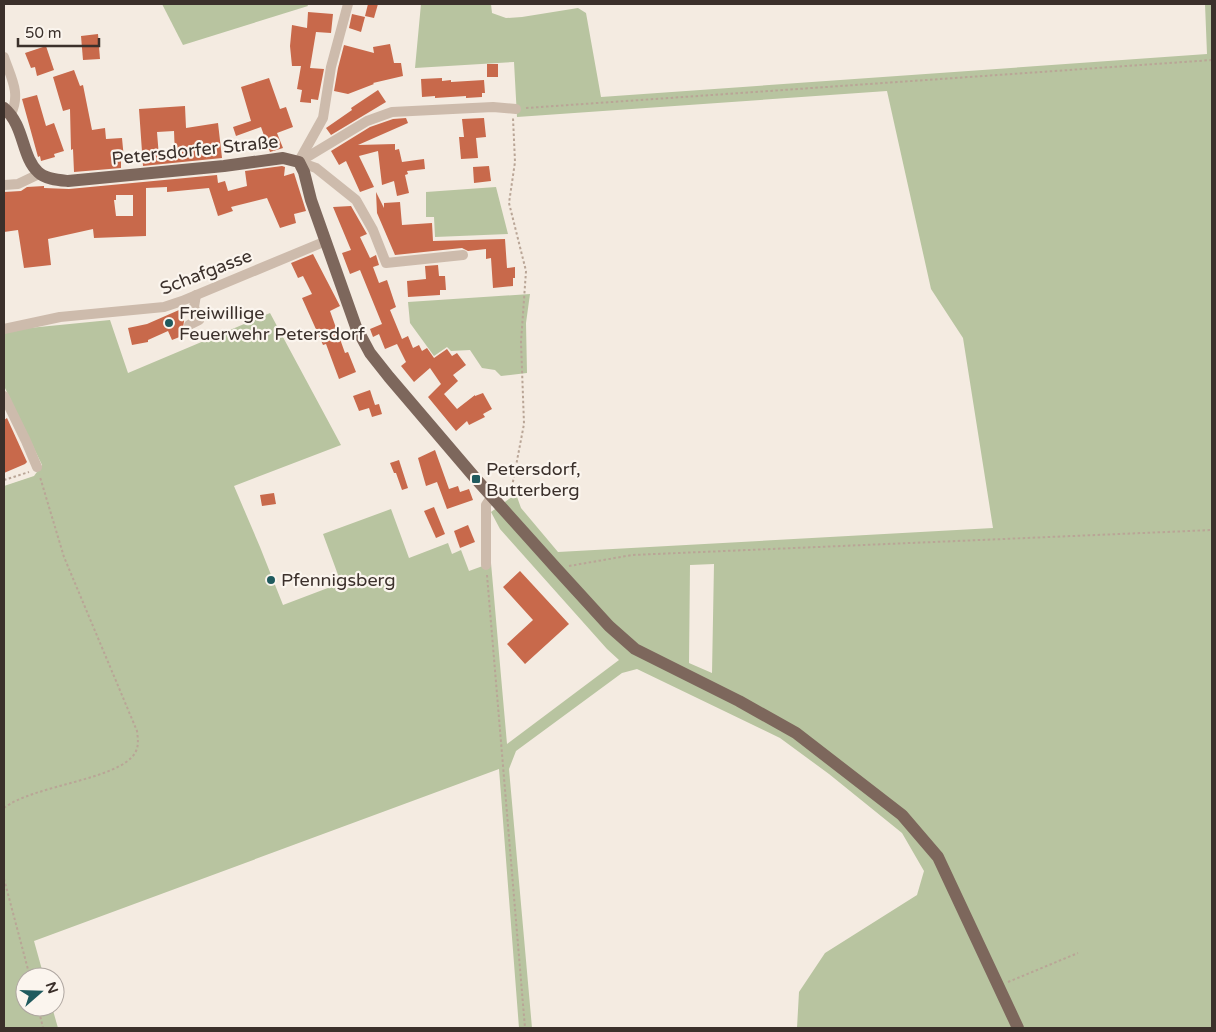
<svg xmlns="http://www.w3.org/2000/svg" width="1216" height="1032" viewBox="0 0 1216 1032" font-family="'Varela Round',sans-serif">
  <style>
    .green { fill: #b8c4a0; fill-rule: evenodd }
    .building { fill: #c8694b; fill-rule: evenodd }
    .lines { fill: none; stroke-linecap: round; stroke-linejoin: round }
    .path { stroke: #b9a596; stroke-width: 2; stroke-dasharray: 2.5 2.5; stroke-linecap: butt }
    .minor { stroke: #cdbbac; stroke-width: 10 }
    .major { stroke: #7d675c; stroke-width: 12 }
    .poi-dot { fill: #1f5a5e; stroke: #fbf5ee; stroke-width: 2 }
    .labels { text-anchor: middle; stroke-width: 4.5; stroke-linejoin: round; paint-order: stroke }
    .street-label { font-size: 18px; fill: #3b302b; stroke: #fbf5ee }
    .poi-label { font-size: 18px; fill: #3b302b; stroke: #fbf5ee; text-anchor: start }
  </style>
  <rect width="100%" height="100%" fill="#f4ebe1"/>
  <g class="green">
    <polygon points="162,4 307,4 308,6 183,45"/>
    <path d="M421,4H491L492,13L506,18L522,17L578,8L586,13L601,97L1207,54L1205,4H1212V1028H797L799,992L825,953L917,895L924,871L902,833L829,774L780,738L637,669L622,673L516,751L509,769L532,1028H519L499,769L34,941L44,977H25V1007H52L58,1028H4V486L34,476L42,465L4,386V333L19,329L110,320L128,373L270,313L341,445L234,486L260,547L283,605L341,583L323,534L391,509L409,558L448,543L452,554L461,550L469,571L491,563L507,744L619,660L607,649L500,529L491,512L516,494L521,508L558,552L993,528L963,338L931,289L887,91L517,117L514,62L415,68ZM714,564L712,673L689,663L690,565Z"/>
    <polygon points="496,187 508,234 435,237 434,217 426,217 426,192"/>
    <polygon points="530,294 526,323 527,373 501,376 495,370 482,368 470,350 451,351 447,347 434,356 410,323 408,302"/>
  </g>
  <g class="building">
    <polygon points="368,4 378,4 374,18 365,16"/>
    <polygon points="308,12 333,14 331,33 316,32 310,68 324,69 318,100 311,99 311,103 300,102 302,90 297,89 301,66 292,66 290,46 292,25 307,28"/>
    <polygon points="352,14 365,17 361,32 349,28"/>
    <polygon points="98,34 100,59 83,60 81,36"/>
    <polygon points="390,44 394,63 401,63 403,76 373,83 374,84 348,94 334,91 338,68 344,45 374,53 373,47"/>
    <polygon points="46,46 54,70 37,76 35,67 31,68 25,53"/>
    <rect x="487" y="64" width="11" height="13"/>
    <polygon points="74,70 80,86 83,85 92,130 105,128 106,139 122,138 124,159 121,159 121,168 74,172 73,149 71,150 70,109 63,111 53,77"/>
    <polygon points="269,78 280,109 286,107 293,127 277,133 283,148 270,152 261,127 236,136 233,127 251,121 241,87"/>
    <polygon points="442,78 442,81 451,80 451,82 484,80 485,93 482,93 482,97 466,98 466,96 435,98 435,96 422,97 421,79"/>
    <polygon points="378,90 386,102 331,135 326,128 352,110 351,108"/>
    <polygon points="37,95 46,126 54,123 64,151 54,154 55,157 41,161 40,156 38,157 22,99"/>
    <path d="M185,106L186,128L218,123L222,158L143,166L139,109ZM174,131L175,156L159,157L157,132Z"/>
    <polygon points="406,118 408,123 358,145 395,144 395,150 399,149 402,162 424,159 425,169 407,171 408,174 405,175 409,193 397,196 394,181 382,185 378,151 359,156 374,187 360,192 346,161 339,165 331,151 370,127 393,119"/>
    <polygon points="484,118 486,137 476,138 478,158 461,159 459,137 464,137 462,119"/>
    <path d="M282,166L285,167L284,176L294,173L306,211L294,214L296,223L280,228L267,198L231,207L233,211L218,216L209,188L167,192V187L146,188V236L94,238L93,229L48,239L51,265L24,268L18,230L4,232V192L21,191L27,187L44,186V188L69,189L217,175L218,183L225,181L228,191L247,186L245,171ZM116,195H133V216H116L114,200H116Z"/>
    <polygon points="489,166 491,181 474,183 473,167"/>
    <polygon points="376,192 384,208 384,203 400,202 402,225 432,223 433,241 505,239 507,268 515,267 515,278 513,278 513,286 493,288 491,258 486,259 486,249 468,251 462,248 395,255 377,213"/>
    <polygon points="351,206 367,234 360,237 370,258 376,255 379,265 373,267 379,283 387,280 396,307 390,310 402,339 408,336 413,348 419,345 422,351 427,348 434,358 447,349 452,356 457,353 466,365 453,375 458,381 444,394 457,409 475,395 475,396 483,393 492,409 483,414 485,417 469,425 467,421 456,431 428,397 441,384 430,368 414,382 401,366 406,362 397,344 385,349 379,334 373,337 370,329 382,324 360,270 350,274 342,253 351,250 333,207"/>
    <polygon points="313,254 340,306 330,311 345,353 348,352 356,372 339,379 326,344 323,345 302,298 312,294 303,276 298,278 291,263"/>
    <polygon points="438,265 439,276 445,276 446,290 440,290 440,295 408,297 407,281 426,279 425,266"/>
    <polygon points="179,310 184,321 183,328 187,334 172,340 168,331 148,340 148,342 132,345 128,328 147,324"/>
    <polygon points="370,390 375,405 379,404 382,414 372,417 369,408 359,411 353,396"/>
    <polygon points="7,418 27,462 25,464 4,473 4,420"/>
    <polygon points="435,450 449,489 458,486 460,492 469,489 473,500 447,509 437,482 426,486 418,458"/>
    <polygon points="399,460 408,488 402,490 396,473 394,473 390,463"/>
    <polygon points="274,493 276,504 262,506 260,495"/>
    <polygon points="434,507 445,534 436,538 424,511"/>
    <polygon points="468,525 475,542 460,548 454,531"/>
    <polygon points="520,571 569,624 525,664 507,644 533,620 503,587"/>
  </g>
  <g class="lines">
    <g class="path">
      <polyline points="526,108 1212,60"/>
      <polyline points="4,480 29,472"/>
      <polyline points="507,495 511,492 524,424 521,342 526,271 509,203 515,162 513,118"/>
      <polyline points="569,566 632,555 1212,530"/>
      <polyline points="487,575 525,1028"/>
      <path d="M4,808C33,785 119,780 135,753C139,746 138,739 137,731L64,557L40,477"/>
      <polyline points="4,879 30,977"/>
      <polyline points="1008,982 1078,953"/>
      <polyline points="38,1007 43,1028"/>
    </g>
    <g class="minor">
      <path d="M4,57C11,78 21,93 11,114"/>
      <polyline points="299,161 323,118 331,67 348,4"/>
      <polyline points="299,162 367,121 392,112 493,107 516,109"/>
      <polyline points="299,162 316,168 356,200 373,230 386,263 463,255"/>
      <polyline points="4,185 18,184 39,174"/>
      <polyline points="189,325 199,320 194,307 196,295"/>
      <polyline points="4,329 60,317 164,307 182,301 326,241"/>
      <polyline points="4,396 26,441 37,467"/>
      <polyline points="486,565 486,505 492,496"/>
    </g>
    <path class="major" d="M4,108C25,126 21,156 38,172C45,179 58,180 68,181L224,166L283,158L299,162L304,172L311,200L356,327L370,353L389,377L476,479L556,568L609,626L635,649L739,701L796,733L902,815L938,857L1018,1028"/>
  </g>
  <g class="poi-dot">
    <circle cx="169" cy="323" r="5"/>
    <rect x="471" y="474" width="10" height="10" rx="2.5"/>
    <circle cx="271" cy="580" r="5"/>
  </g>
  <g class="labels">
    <g class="street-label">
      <text transform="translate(195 150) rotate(-6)" y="6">Petersdorfer Straße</text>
      <text transform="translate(206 272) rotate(-21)" y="6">Schafgasse</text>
    </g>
    <g class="poi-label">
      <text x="179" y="319">Freiwillige<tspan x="179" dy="21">Feuerwehr Petersdorf</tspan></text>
      <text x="486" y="475">Petersdorf,<tspan x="486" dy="21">Butterberg</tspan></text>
      <text x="281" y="586">Pfennigsberg</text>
    </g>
  </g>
  <rect width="1216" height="1032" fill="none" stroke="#3b302b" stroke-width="10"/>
  <g transform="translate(40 992) rotate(70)"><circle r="24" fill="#fbf5ee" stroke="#aea6a0"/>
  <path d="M0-4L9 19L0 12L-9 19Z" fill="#1f5a5e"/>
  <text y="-8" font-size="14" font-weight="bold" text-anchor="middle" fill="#3b302b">N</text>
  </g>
  <path d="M18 38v8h81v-8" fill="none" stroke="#3b302b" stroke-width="2.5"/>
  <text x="25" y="38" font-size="15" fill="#3b302b" stroke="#fbf5ee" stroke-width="4" paint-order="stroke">50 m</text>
</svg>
